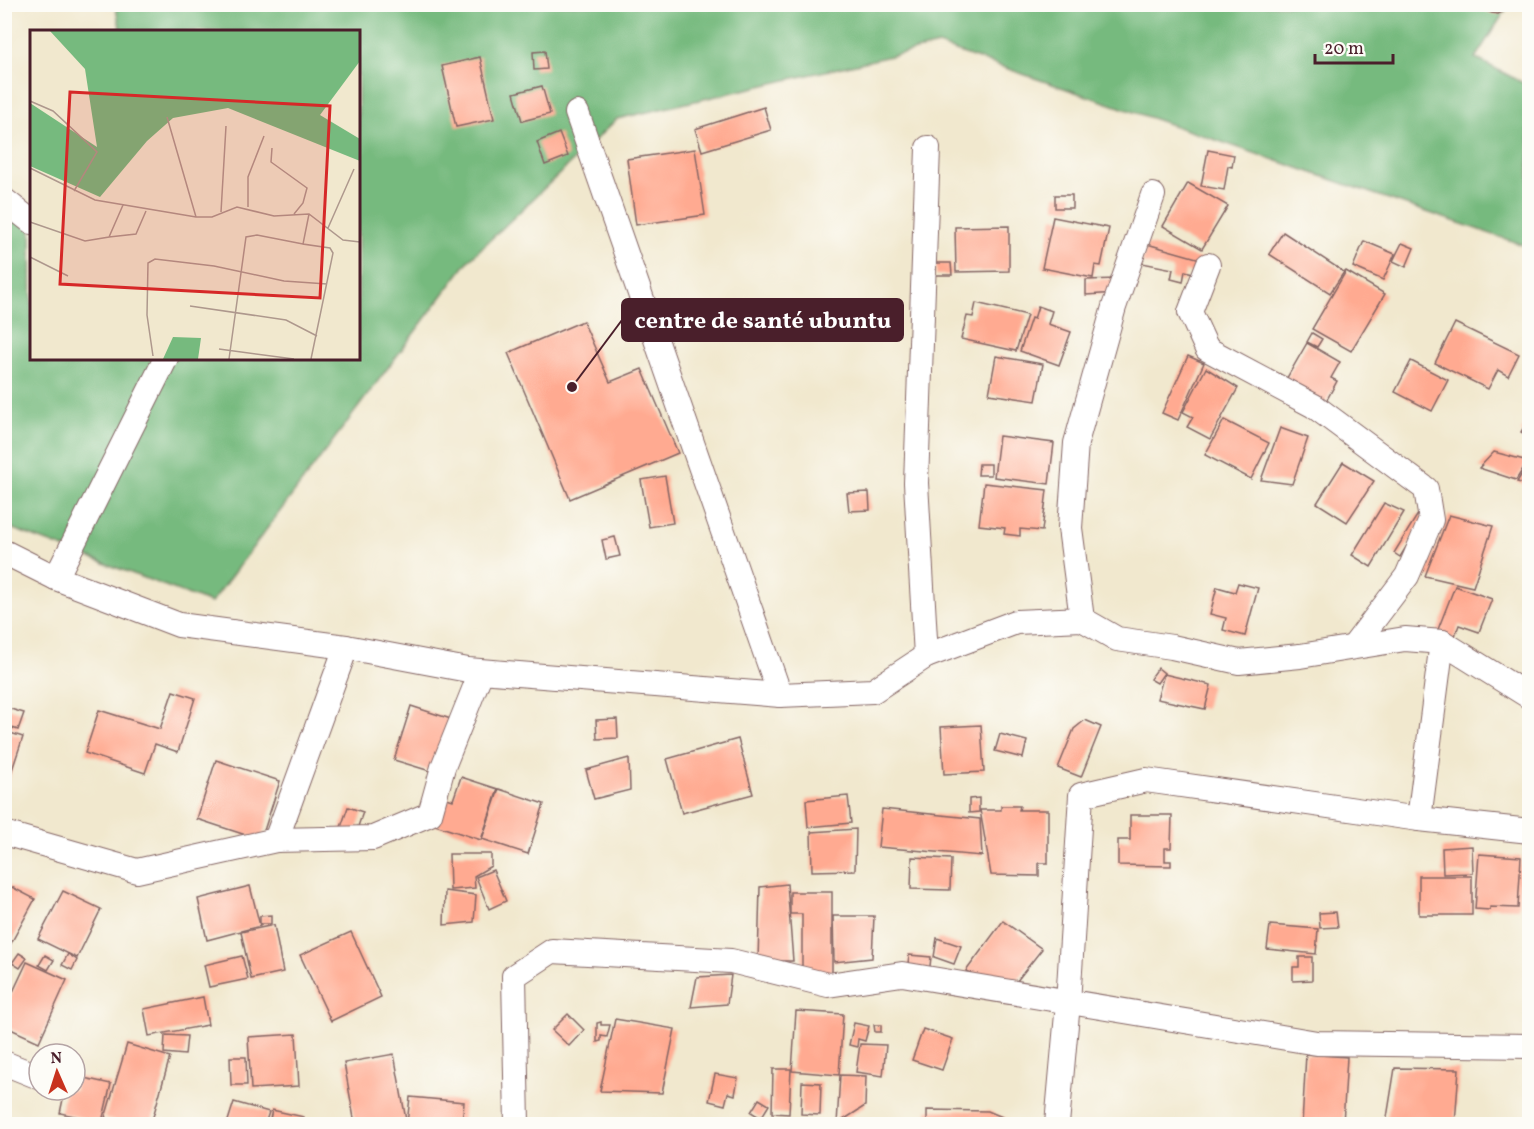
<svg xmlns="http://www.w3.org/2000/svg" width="1534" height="1129" viewBox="0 0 1534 1129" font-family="Vollkorn,serif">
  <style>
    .forest { fill: #76ba7e; stroke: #606c54; stroke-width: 1.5 }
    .building { fill: #ffaa91 }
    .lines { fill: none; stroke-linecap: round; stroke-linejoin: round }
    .street-casing { stroke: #846564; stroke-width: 26 }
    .street { stroke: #fff; stroke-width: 24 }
    .inset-road { fill: none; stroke: #ae988d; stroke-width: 1.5 }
    .view { fill: #d62828; fill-opacity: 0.15; stroke: #d62828; stroke-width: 3 }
    .inset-edge { fill: none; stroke: #4a1f2b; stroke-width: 3 }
    .leader { fill: none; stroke: #4a1f2b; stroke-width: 2 }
    .callout-dot { fill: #4a1f2b; stroke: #fdfcf7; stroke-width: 2 }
    .callout { fill: #4a1f2b; stroke: #4a1f2b; stroke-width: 2 }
    .callout-label { font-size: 24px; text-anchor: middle; font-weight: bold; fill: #fff }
  </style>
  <rect width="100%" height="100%" fill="#fdfcf7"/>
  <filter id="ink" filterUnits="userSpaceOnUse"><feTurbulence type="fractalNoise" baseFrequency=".0167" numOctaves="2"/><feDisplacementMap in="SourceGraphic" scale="12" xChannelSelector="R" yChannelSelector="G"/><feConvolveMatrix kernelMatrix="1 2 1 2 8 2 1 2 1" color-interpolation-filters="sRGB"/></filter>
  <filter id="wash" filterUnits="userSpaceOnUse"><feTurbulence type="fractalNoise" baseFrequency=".008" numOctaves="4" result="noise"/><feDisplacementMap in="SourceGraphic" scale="24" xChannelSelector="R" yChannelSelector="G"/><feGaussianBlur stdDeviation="1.35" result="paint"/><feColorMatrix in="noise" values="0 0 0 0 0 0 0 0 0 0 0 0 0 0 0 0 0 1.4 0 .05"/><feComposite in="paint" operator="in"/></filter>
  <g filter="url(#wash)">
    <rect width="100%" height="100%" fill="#f1e8ce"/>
    <polygon class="forest" points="115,5 1509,5 1475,58 1529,86 1529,247 938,45 617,119 469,260 211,603 5,526 4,202 31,220 32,358 358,358 358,32 121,31"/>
    <g id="blocks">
      <g class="building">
        <polygon points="1479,4 1502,4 1504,11 1498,14 1492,13 1481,9"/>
        <polygon points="545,51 547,69 534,70 533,52"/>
        <polygon points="480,57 494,119 456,127 442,66"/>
        <polygon points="542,86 550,114 522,121 514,93"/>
        <polygon points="764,107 771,130 702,151 695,129"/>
        <polygon points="559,133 568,156 545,165 537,142"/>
        <polygon points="695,149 705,215 636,225 627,159"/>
        <polygon points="1208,150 1234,155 1232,167 1228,166 1224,190 1201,186"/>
        <polygon points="1188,183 1228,206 1202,249 1163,226"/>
        <rect x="1055" y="195" width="17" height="13"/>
        <polygon points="1053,217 1109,228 1101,266 1095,265 1093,278 1042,268"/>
        <polygon points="1009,226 1009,271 956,272 955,227"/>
        <polygon points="1283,232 1344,272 1330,293 1269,254"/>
        <polygon points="1364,241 1395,254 1383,280 1353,267"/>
        <polygon points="1402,243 1414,248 1406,267 1393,261"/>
        <polygon points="1147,244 1204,260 1201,275 1185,271 1183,282 1171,279 1173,269 1142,263"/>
        <polygon points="936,263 951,263 952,275 936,275"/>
        <polygon points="1346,271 1385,294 1351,351 1312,329"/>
        <polygon points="1116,279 1117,293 1086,295 1086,280"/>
        <polygon points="976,303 1027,315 1016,351 961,339 967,316 973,317"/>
        <polygon points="1038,306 1052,311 1048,324 1071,332 1059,365 1020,351 1031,318 1034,319"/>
        <polygon points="583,321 610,382 642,369 678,453 570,499 508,353"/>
        <polygon points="1455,323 1519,354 1508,376 1498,370 1488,389 1435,363"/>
        <polygon points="1312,333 1322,339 1317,347 1307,342"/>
        <polygon points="1307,343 1340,362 1331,378 1337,381 1324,405 1284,383"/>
        <polygon points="996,356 1043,364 1036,401 989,394"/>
        <polygon points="1188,356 1204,363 1178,420 1162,413"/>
        <polygon points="1411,361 1448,380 1432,411 1395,392"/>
        <polygon points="1206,368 1238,388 1210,439 1187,427 1193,417 1183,412"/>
        <polygon points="1530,417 1530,437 1521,432"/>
        <polygon points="1224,420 1269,443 1251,479 1205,455"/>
        <polygon points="1280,428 1308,438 1292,484 1261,480"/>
        <polygon points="999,436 1054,443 1049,484 994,477"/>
        <polygon points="1494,452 1528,461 1516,480 1479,468"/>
        <polygon points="1530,460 1530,485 1517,482"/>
        <polygon points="1343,462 1374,481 1347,522 1317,503"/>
        <polygon points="979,464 991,464 991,475 978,475"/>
        <polygon points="665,476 673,523 649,527 641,480"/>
        <polygon points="984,483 1047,490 1042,531 1020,529 1020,536 1004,534 1005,528 979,525"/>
        <polygon points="869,492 870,510 849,511 847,493"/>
        <polygon points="1384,503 1404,512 1371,567 1352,555"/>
        <polygon points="1418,514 1424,518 1400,557 1394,553"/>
        <polygon points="1449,515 1493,526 1473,587 1425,576"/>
        <polygon points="615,537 620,556 606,559 602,540"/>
        <polygon points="1238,583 1258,588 1245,636 1223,630 1226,618 1210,614 1217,587 1235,592"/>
        <polygon points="1455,586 1492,599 1479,632 1459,625 1452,644 1435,637"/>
        <polygon points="1158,668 1164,673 1157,683 1150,679"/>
        <polygon points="1164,674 1211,685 1205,709 1157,699"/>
        <polygon points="173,691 195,698 178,752 155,744 145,773 85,753 99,710 160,729"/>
        <polygon points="411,706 457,721 440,774 394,760"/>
        <polygon points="4,707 24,713 18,730 4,725"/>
        <polygon points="617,719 618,738 597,739 596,720"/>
        <polygon points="1085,720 1101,727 1081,777 1058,768 1074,729"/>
        <polygon points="981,725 984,772 944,774 941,727"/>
        <polygon points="4,731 23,737 5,791 4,791"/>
        <polygon points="1000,734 1027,741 1023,758 995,751"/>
        <polygon points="738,739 753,794 682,813 667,759"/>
        <polygon points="629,758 630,790 594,799 586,770"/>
        <polygon points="216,760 280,781 261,840 197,819"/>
        <polygon points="461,777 498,789 481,840 435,825 444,797 453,800"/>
        <polygon points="499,789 544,804 528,854 482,839"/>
        <polygon points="848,796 851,823 808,827 806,800"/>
        <polygon points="979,798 979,812 969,813 969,799"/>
        <polygon points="1001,806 1020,806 1019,810 1048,810 1048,863 1039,863 1039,876 991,875 980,810 1001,810"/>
        <polygon points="348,807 363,812 354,838 339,833"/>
        <polygon points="882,809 980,819 982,856 878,847"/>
        <polygon points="1130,815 1172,815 1171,848 1165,848 1165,861 1171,861 1171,866 1118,865 1118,840 1130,840"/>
        <polygon points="856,829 855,870 812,871 811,832"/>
        <polygon points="1472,846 1473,873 1443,874 1442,848"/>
        <polygon points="449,854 491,854 491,866 474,876 475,888 450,890"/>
        <polygon points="1479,854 1521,857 1518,908 1490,907 1490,910 1475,909"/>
        <polygon points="912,857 951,859 950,890 911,889"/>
        <polygon points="493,870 506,901 489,909 476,877"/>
        <rect x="1419" y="876" width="53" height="39"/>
        <polygon points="4,883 35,899 10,945 4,943"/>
        <polygon points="787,884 793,961 758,961 760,887"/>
        <polygon points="250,886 260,926 207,940 198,899"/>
        <polygon points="63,891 101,909 77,958 38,939"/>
        <polygon points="445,891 476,895 474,922 444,925"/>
        <polygon points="790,892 832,892 832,975 802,975 802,914 790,914"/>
        <polygon points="1336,912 1338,927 1320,928 1319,913"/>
        <polygon points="271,915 271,924 260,924 260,916"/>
        <polygon points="833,916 874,916 872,958 834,962"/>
        <polygon points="1003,921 1042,949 1009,991 966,971"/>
        <polygon points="274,925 283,972 251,979 241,932"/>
        <polygon points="1270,925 1318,929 1316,954 1267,949"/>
        <polygon points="351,932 381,997 331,1021 300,955"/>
        <polygon points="937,938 961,946 954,964 934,957"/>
        <polygon points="19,953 27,958 20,968 12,963"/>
        <polygon points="68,954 77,960 72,970 62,965"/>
        <polygon points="45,955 54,960 48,970 39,965"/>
        <polygon points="909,955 931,957 929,975 907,972"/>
        <polygon points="242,956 248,979 209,987 204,965"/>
        <polygon points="1299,957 1312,957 1312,980 1293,981 1293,967 1299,967"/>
        <polygon points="27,962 67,980 39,1042 4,1026 4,1011"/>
        <polygon points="731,975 727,1004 691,1007 697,977"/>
        <polygon points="203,997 208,1025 149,1036 144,1009"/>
        <polygon points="796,1011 843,1014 839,1075 792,1071"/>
        <polygon points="568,1014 584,1030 569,1046 552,1030"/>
        <polygon points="615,1019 675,1029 662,1093 600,1091"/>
        <polygon points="601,1022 601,1025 610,1025 607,1037 601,1036 601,1041 597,1042 597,1023"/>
        <polygon points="854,1023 869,1026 865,1041 858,1039 857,1047 849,1045"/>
        <polygon points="874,1025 881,1025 881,1032 875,1032"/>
        <polygon points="923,1029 953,1039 942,1070 912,1060"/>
        <polygon points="296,1034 299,1086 251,1089 248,1037"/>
        <polygon points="165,1035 187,1036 185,1055 164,1053"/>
        <polygon points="127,1044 170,1057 151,1124 127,1124 105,1118"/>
        <polygon points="860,1044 886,1045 883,1076 856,1072"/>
        <polygon points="394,1054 406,1120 380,1124 355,1124 344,1063"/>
        <polygon points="1306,1054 1347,1057 1343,1124 1302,1124"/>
        <polygon points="230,1057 246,1057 247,1085 231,1085"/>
        <polygon points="1395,1068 1459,1069 1455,1124 1386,1124"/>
        <polygon points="773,1069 791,1069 789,1114 772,1113"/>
        <polygon points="715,1074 738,1078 735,1095 728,1093 725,1105 709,1101"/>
        <polygon points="840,1075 866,1076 865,1106 837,1124"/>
        <polygon points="75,1076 111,1084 102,1122 60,1113 65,1090 75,1090"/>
        <polygon points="802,1082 821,1083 820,1115 801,1114"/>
        <polygon points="410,1097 464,1102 462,1124 407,1124"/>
        <polygon points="759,1099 769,1105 761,1118 751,1112"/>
        <polygon points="234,1102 269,1112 265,1124 227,1124"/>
        <polygon points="272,1110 304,1117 302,1124 269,1124"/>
        <polygon points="927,1110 988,1111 1012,1121 1012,1124 927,1124"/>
      </g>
    </g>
  </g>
  <g filter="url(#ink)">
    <use href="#blocks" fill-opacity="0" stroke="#846564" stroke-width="1.5"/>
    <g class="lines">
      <defs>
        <g id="street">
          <polyline points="577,113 780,695"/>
          <polyline points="4,200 32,222"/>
          <polyline points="1208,265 1190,312 1207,349 1314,406 1426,489 1431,520 1407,576 1354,646"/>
          <polyline points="4,552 56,578 179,625 346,647 468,670 780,695 873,691 926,656 1016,622 1082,619 1117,639 1172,647 1239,662 1300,656 1405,639 1442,642 1530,697"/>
          <polyline points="56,578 166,358"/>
          <polyline points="1082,619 1070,528 1076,443 1114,307 1153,195"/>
          <polyline points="1442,642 1419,819 1530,831"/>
          <polyline points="926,656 916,483 928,148"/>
          <polyline points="4,833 137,871 276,840 346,647"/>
          <polyline points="276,840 373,838 430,814 443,767 481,672"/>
          <polyline points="4,1063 39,1077"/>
          <polyline points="517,1124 514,976 552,951 731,961 828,985 902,974 1317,1043 1530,1046"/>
          <polyline points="1057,1124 1068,1003 1081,795 1146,780 1419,819"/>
        </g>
      </defs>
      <use href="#street" class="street-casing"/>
      <use href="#street" class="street"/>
    </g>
  </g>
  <g transform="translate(30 30)">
    <rect width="330" height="330" fill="#f1e8ce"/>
    <path d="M20,1H330V31L290,85L330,109V131L198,78L143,88L117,111L70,167L0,136V73L67,117L55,39ZM143,307L171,308L168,329H133Z" fill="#76ba7e"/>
    <path class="inset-road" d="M0,71L23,81L67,122L44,161M137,87L166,187M242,118L241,132L277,158L273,173L264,184M0,138L65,170L166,187H182L207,177L244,186L279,184L313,210L330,212M218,177V147L234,106M191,182L196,96M279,184L273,214L300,218L303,223L281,329M0,192L55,211L79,207L93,175M298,198L324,139M79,207L106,204L116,181M0,227L38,246M160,276L256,290L287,306M189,319L264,329M123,326L117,285L118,233L125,229L184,236L254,251L297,254M199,329L216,207L227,205L273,214"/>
    <path class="view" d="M40,62L300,76L290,268L30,254Z"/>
    <rect width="330" height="330" class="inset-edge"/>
  </g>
  <path class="leader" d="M572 387L622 320"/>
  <circle class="callout-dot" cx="572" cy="387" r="6"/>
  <rect class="callout" x="622" y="299" width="281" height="42" rx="6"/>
  <g class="callout-label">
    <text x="763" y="328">centre de santé ubuntu</text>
  </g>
  <rect width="1534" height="1129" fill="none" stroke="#fdfcf7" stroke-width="24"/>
  <g transform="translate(57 1072) rotate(357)"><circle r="28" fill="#fdfcf7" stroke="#b5a4a5" stroke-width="1.5"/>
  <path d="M0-4.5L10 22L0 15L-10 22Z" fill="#c8321e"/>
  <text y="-9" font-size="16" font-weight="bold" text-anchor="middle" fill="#4a1f2b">N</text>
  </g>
  <path d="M1315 54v9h78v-9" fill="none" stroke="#4a1f2b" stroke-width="3"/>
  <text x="1324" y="54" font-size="18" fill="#4a1f2b" stroke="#fdfcf7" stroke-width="4.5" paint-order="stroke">20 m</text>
</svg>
